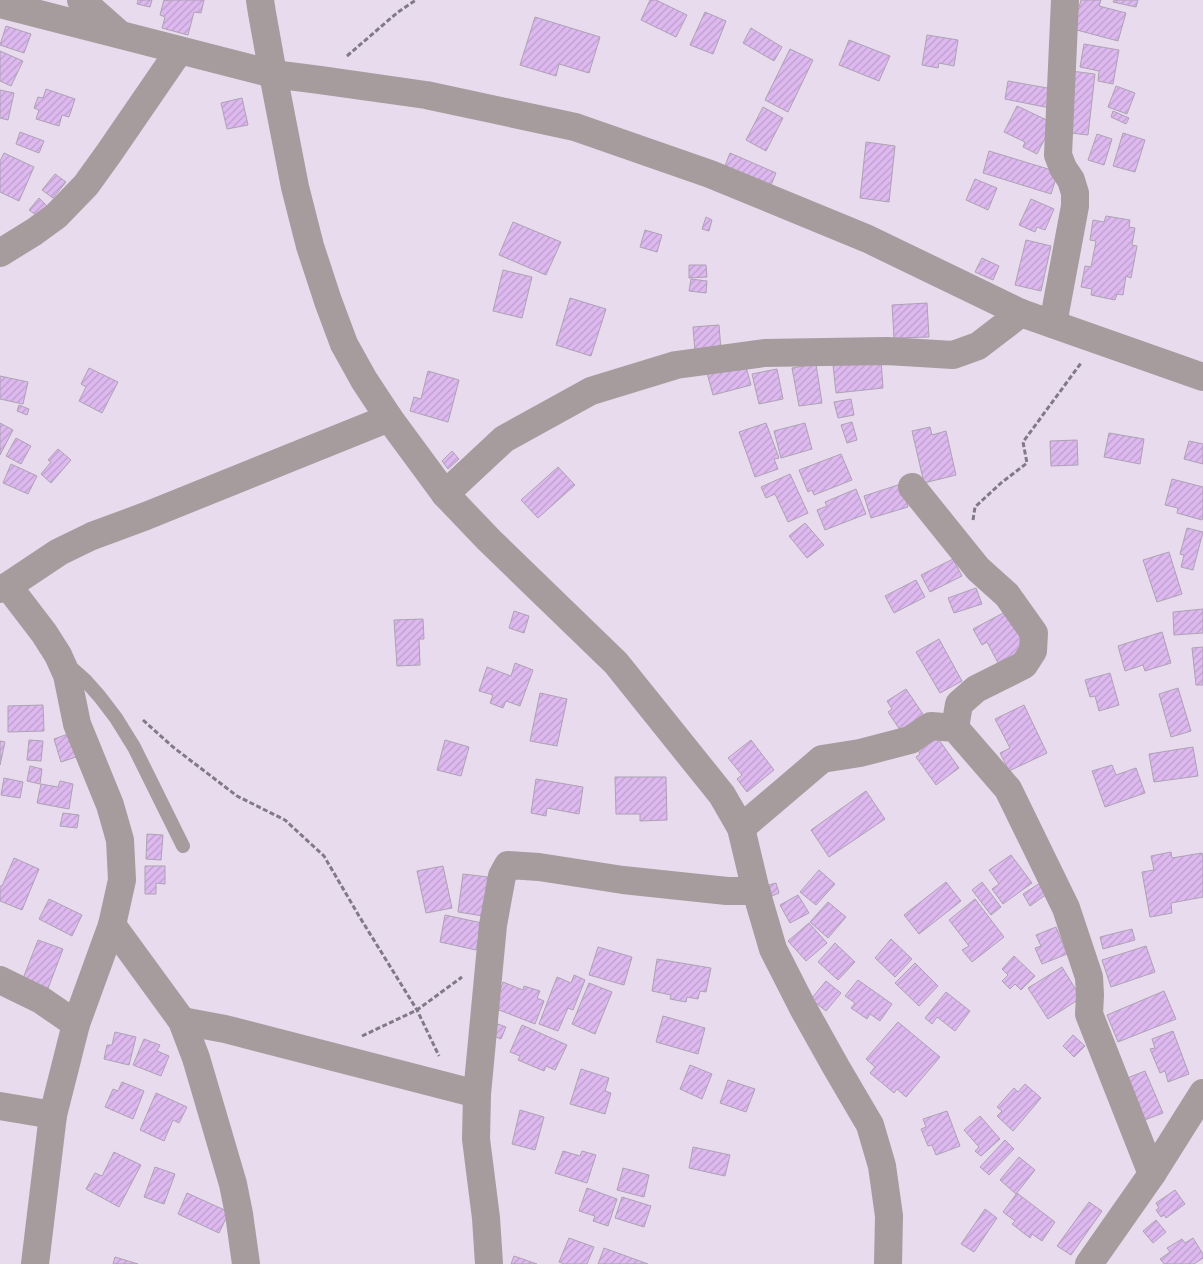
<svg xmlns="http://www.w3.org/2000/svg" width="1203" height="1264" viewBox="0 0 1203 1264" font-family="'Fira Sans Condensed',sans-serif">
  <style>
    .building { fill: url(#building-hatch); stroke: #ada2b3 }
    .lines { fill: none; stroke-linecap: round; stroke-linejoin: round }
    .path { stroke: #817985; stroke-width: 3; stroke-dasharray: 5 2.5; stroke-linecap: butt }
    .service { stroke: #a69b9d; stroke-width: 14 }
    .minor { stroke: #a69b9d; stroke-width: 28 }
  </style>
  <defs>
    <pattern id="building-hatch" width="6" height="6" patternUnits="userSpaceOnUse" patternTransform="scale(1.25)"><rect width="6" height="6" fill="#ddb9ef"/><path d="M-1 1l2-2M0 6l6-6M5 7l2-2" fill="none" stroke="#bd9ecc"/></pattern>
  </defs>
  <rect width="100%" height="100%" fill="#e7dbed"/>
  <g class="building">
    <polygon points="138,0 152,0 150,7 137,4"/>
    <polygon points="164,0 169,1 169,0 204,0 201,13 194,12 188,35 162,28 165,17 160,15"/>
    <polygon points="650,0 656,0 687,15 676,37 641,20"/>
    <polygon points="1081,0 1101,0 1099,6 1126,13 1118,41 1073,29"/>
    <polygon points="1114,0 1138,0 1136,7 1113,2"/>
    <polygon points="705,12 726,21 713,54 690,45"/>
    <polygon points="535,17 600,37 589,73 559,64 556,76 520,65"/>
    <polygon points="6,26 31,34 24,53 0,45"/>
    <polygon points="751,28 782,47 774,61 743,43"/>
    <polygon points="927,35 958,40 954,66 939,63 938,68 922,65"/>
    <polygon points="849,40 890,56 879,81 839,65"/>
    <polygon points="1084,44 1119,50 1113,84 1098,81 1099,71 1080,67"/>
    <polygon points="790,49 813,60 788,112 765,100"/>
    <polygon points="0,51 23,61 11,86 0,81"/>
    <polygon points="1071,71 1095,74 1088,135 1063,132"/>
    <polygon points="1008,81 1053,89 1050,108 1005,99"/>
    <polygon points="1116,86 1135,93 1127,114 1108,107"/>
    <polygon points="46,89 75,99 69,117 62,115 59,126 36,119 39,110 34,108 38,97 43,98"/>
    <polygon points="0,90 14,93 8,120 0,118"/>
    <polygon points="242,98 248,125 227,129 221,103"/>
    <polygon points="1017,106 1053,123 1037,154 1023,147 1025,142 1004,132"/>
    <polygon points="763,107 783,118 766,151 746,140"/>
    <polygon points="1113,111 1129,118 1126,124 1111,117"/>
    <polygon points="20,132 44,141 39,153 16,144"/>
    <polygon points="1123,133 1145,140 1135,172 1113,166"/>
    <polygon points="1097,134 1112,139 1104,165 1088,160"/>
    <polygon points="866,142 895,146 889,202 860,198"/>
    <polygon points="989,151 1058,172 1051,194 983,173"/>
    <polygon points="4,153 34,167 19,201 0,192 0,161"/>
    <polygon points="730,153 776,173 771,185 725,166"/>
    <polygon points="55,174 66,182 53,198 42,190"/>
    <polygon points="975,179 997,188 988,210 966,200"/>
    <polygon points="39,198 49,208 40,218 29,210"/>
    <polygon points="1031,199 1054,209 1045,230 1037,227 1035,232 1019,225"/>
    <polygon points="1106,216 1130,220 1129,227 1135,228 1132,245 1137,246 1131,278 1126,276 1123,295 1117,294 1115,300 1091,295 1092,289 1081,287 1085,266 1091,267 1096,241 1090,240 1093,220 1104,222"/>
    <polygon points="706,217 712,220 709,231 702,229"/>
    <polygon points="513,222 561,242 546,275 499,255"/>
    <polygon points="645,230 662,235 657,252 640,247"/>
    <polygon points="1026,240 1051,246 1041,291 1015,285"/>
    <polygon points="982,258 999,266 993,280 975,272"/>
    <polygon points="689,265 706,265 707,277 689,278"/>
    <polygon points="503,270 532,277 522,318 493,311"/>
    <polygon points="691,279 707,281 706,293 689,291"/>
    <polygon points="570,298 606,309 591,356 556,345"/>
    <polygon points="927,303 929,337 894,338 892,305"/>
    <polygon points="719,325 721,350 695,352 693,327"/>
    <polygon points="881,360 883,388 836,393 833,365"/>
    <polygon points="745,363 751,385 713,395 707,373"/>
    <polygon points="816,364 822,403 799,406 792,368"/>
    <polygon points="89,368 118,382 102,413 79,401 86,387 81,384"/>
    <polygon points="777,369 783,399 759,404 752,374"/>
    <polygon points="428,371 459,380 448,422 410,411 414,397 421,399"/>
    <polygon points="0,376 28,382 23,404 0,399"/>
    <polygon points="851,399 854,415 838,418 834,402"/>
    <polygon points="19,405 29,409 27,415 17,411"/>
    <polygon points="852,422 857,440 847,443 841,425"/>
    <polygon points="0,423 13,430 0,455"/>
    <polygon points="766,423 779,458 774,459 778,469 755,477 739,432"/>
    <polygon points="805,423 812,449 781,458 774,431"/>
    <polygon points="930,427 932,435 946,431 956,475 924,483 912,431"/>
    <polygon points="1109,433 1144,439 1140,464 1104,457"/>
    <polygon points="16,438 31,446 21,464 6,456"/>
    <polygon points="1077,440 1078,465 1051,466 1050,441"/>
    <polygon points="1189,441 1203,444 1203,464 1184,459"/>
    <polygon points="58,449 71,460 51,483 41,474 51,462 48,460"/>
    <polygon points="452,451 459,459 448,469 442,461"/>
    <polygon points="841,454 852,480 814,495 812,490 808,492 799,470"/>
    <polygon points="11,464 37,476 28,494 3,483"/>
    <polygon points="558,467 575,485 538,518 521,500"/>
    <polygon points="790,474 808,513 788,522 775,494 766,498 761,487"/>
    <polygon points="1172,479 1203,487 1203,516 1202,520 1177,513 1178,508 1165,505"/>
    <polygon points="901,484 908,507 871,518 864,496"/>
    <polygon points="856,489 866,514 825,530 817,510 827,506 825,502"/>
    <polygon points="805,523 824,545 807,558 789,536"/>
    <polygon points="1187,528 1203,532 1193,570 1181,567 1184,555 1180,554"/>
    <polygon points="1169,552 1182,594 1157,602 1143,560"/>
    <polygon points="953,559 962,576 930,592 921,575"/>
    <polygon points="916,580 925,597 894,613 885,596"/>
    <polygon points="976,588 982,604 954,613 948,598"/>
    <polygon points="1203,609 1203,633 1174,635 1173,612"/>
    <polygon points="514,611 529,616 524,633 509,628"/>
    <polygon points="1007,611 1025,647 1010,666 1006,658 998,663 987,642 982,645 973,629"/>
    <polygon points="423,619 424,639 419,639 420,665 397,666 394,620"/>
    <polygon points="1162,632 1171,663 1145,671 1143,665 1125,671 1118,646"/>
    <polygon points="939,639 962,681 940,693 916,652"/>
    <polygon points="1203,647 1203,685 1196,685 1192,648"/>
    <polygon points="515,663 533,670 520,706 506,701 503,708 490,703 493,695 479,691 487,667 511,676"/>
    <polygon points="1110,673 1119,705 1099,711 1095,696 1090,697 1085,680"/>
    <polygon points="1178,688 1191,731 1171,737 1159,694"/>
    <polygon points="906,689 929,723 910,735 905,727 900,730 888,712 892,709 887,701"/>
    <polygon points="540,693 567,699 557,746 530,741"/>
    <polygon points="43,705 44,731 8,732 8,706"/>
    <polygon points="1024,705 1047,753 1009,771 1000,753 1010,748 995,719"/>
    <polygon points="932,730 959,768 936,785 916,757 920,754 913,743"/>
    <polygon points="68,734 76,757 61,762 54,739"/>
    <polygon points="29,740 43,741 41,761 27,760"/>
    <polygon points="445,740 469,747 461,776 437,770"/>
    <polygon points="751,740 774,770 747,792 737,779 742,775 728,758"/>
    <polygon points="0,741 5,742 0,765"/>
    <polygon points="1193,747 1198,776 1154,782 1149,754"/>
    <polygon points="1112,765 1116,775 1136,768 1145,793 1105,807 1092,771"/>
    <polygon points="30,766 42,769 40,784 27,781"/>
    <polygon points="615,777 666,777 667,820 640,821 640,814 616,814"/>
    <polygon points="4,778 23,782 20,798 1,795"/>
    <polygon points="536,779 583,787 579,814 547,808 546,816 531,813"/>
    <polygon points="60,781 73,784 69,809 37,803 41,784 58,787"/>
    <polygon points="866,791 885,819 829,857 811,830"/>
    <polygon points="63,813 79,815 77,828 60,826"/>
    <polygon points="147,834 163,835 161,860 146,859"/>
    <polygon points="1171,852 1172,858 1202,853 1203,859 1203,897 1171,903 1172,913 1150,917 1142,872 1154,870 1151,856"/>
    <polygon points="1011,855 1032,883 1003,904 992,889 999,884 989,870"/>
    <polygon points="14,858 39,869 22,910 0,901 0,886 2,886"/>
    <polygon points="145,866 165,866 165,884 156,883 156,894 145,894"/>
    <polygon points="443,866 452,908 426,913 417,871"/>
    <polygon points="819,870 835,884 816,905 800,892"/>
    <polygon points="463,874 488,877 483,916 458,912"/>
    <polygon points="946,882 961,901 919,934 904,915"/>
    <polygon points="982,882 1001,907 991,915 972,890"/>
    <polygon points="776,883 779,893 772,896 769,885"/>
    <polygon points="1040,883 1047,894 1030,906 1023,894"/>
    <polygon points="798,895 809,913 790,923 780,905"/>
    <polygon points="49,899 82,915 72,936 39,919"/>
    <polygon points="975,899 1004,937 972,962 962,950 969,946 949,920"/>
    <polygon points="828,902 846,917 828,938 810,922"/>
    <polygon points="445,915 482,923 476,950 440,942"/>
    <polygon points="809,923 827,943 806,961 788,941"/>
    <polygon points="1056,927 1067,954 1042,964 1035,948 1041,946 1036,935"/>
    <polygon points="1132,929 1135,940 1103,949 1100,937"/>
    <polygon points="891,939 912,959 895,977 875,958"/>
    <polygon points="38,940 63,949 47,991 22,981"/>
    <polygon points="835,943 855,962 838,980 818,962"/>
    <polygon points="1146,946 1155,972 1111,987 1102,960"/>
    <polygon points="598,947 632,957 624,985 589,975"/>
    <polygon points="1014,956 1035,976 1021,990 1015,984 1010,989 1002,981 1008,975 1002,969"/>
    <polygon points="657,959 711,968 706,992 700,991 698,999 687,997 686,1002 670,999 671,995 652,991"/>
    <polygon points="915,963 938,986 919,1006 895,983"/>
    <polygon points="1062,967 1081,998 1048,1019 1028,988"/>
    <polygon points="574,975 585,980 573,1010 568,1008 558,1031 539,1024 557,977 571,983"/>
    <polygon points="858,980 892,1004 880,1021 870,1014 867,1019 851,1008 855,1003 845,996"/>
    <polygon points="826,981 841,993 826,1011 811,999"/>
    <polygon points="503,982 523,990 524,986 540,991 537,998 544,1001 535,1024 494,1008"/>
    <polygon points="589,983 612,992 595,1034 572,1024"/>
    <polygon points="1164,991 1176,1019 1118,1042 1107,1015"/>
    <polygon points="946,992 970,1011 955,1031 937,1017 932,1024 925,1018"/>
    <polygon points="663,1016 705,1028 698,1054 656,1042"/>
    <polygon points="898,1022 940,1057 906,1097 897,1089 894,1093 870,1073 875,1067 866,1059"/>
    <polygon points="495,1023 506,1027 501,1039 491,1035"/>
    <polygon points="522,1025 567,1045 555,1070 546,1066 544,1071 518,1060 520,1056 510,1052"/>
    <polygon points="1173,1031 1189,1074 1168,1082 1165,1071 1160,1073 1150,1049 1155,1048 1152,1039"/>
    <polygon points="115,1032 136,1037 129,1065 104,1059 107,1045 112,1045"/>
    <polygon points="1073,1035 1085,1046 1074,1057 1063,1046"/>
    <polygon points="144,1039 160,1045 157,1051 169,1056 161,1076 133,1065"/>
    <polygon points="690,1065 712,1074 702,1099 680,1089"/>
    <polygon points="581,1069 609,1078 605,1091 611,1093 605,1114 570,1104"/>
    <polygon points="1145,1071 1163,1113 1142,1121 1125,1079"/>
    <polygon points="728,1080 755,1089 746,1112 720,1103"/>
    <polygon points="122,1082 144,1091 133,1119 105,1107 113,1089 118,1091"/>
    <polygon points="1025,1084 1041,1098 1013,1131 997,1116 1002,1111 997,1107 1014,1088 1018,1092"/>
    <polygon points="156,1093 187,1107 179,1123 173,1120 164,1141 140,1130"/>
    <polygon points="520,1110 544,1117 535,1150 512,1144"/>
    <polygon points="947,1111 960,1146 936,1155 932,1145 928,1146 921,1129 926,1127 923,1119"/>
    <polygon points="980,1116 1000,1139 981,1156 975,1151 979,1147 964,1130"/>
    <polygon points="1005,1140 1014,1149 989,1175 980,1167"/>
    <polygon points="693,1147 730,1155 725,1176 689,1168"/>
    <polygon points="563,1151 580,1156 582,1151 596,1155 587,1183 555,1173"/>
    <polygon points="114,1152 141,1165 119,1207 86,1189 95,1173 102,1176"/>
    <polygon points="1019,1157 1035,1170 1016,1194 1000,1180"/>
    <polygon points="155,1167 175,1174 164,1204 144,1197"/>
    <polygon points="623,1168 649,1175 644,1197 617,1190"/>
    <polygon points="587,1188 617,1199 608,1226 593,1221 595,1216 579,1211"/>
    <polygon points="1175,1190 1185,1204 1166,1218 1164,1215 1161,1217 1156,1210 1159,1208 1156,1203"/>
    <polygon points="187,1193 229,1212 219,1233 178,1214"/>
    <polygon points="1017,1193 1055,1222 1042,1241 1032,1234 1030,1238 1012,1224 1015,1221 1003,1212"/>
    <polygon points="622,1197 651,1206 644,1227 615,1218"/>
    <polygon points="1089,1202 1102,1211 1071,1255 1057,1246"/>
    <polygon points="985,1209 997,1218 974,1252 961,1244"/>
    <polygon points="1156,1220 1166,1232 1153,1243 1143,1231"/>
    <polygon points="569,1238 594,1247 587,1264 564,1264 559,1262"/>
    <polygon points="1193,1238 1203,1254 1203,1258 1194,1264 1164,1264 1160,1259 1170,1252 1167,1248 1182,1239 1185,1243"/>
    <polygon points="604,1248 648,1264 598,1264"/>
    <polygon points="514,1256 537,1264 511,1264"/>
    <polygon points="115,1257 138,1264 113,1264"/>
  </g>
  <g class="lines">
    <g class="path">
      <polyline points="347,56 398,12 416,0"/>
      <polyline points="973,520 975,507 1001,483 1027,463 1023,442 1081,363"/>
      <polyline points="143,720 173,747 237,796 285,820 324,856 359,916 417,1010 439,1056"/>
      <polyline points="362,1036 417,1010 462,977"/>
    </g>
    <polyline class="service" points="67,664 85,680 100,697 116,718 134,747 183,846"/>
    <g class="minor">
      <polyline points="81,0 117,32"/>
      <polyline points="260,0 262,13 273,74 295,187 310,246 328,301 344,344 364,380 389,418 445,494 489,540 616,663 722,795 741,828 756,891 773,949 803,1008 836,1067 870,1125 882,1166 889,1216 888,1264"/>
      <polyline points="0,4 273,74 320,80 426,95 575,127 710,174 868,239 1021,313 1203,377"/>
      <polyline points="0,253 34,232 56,216 86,185 109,153 179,51"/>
      <polyline points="1053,324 1075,206 1075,193 1071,180 1063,168 1058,155 1065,0"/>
      <polyline points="912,487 978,569 1007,595 1034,633 1033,651 1024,665 976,689 959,704 955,728"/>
      <polyline points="445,494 504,439 591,391 676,365 764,353 887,351 953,355 978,346 1021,313"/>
      <polyline points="8,586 44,633 58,655 67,675 77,724 110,805 120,840 122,880 112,925 76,1024 53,1115 35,1264"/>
      <polyline points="0,589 8,586 59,552 92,536 146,516 389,418"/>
      <polyline points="741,828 822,759 860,753 910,740 931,726 955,728 1008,789 1066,908 1089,977 1090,995 1089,1014 1152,1174"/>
      <polyline points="112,925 182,1021 196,1058 233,1184 239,1214 246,1264"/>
      <polyline points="0,980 41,1000 76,1024"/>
      <polyline points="182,1021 225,1029 477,1094"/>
      <polyline points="0,1106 53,1115"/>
      <polyline points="489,1264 486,1218 476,1139 477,1094 493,925 502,876 508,865 539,867 623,880 727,891 756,891"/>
      <polyline points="1089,1264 1152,1174 1203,1093"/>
    </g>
  </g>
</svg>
